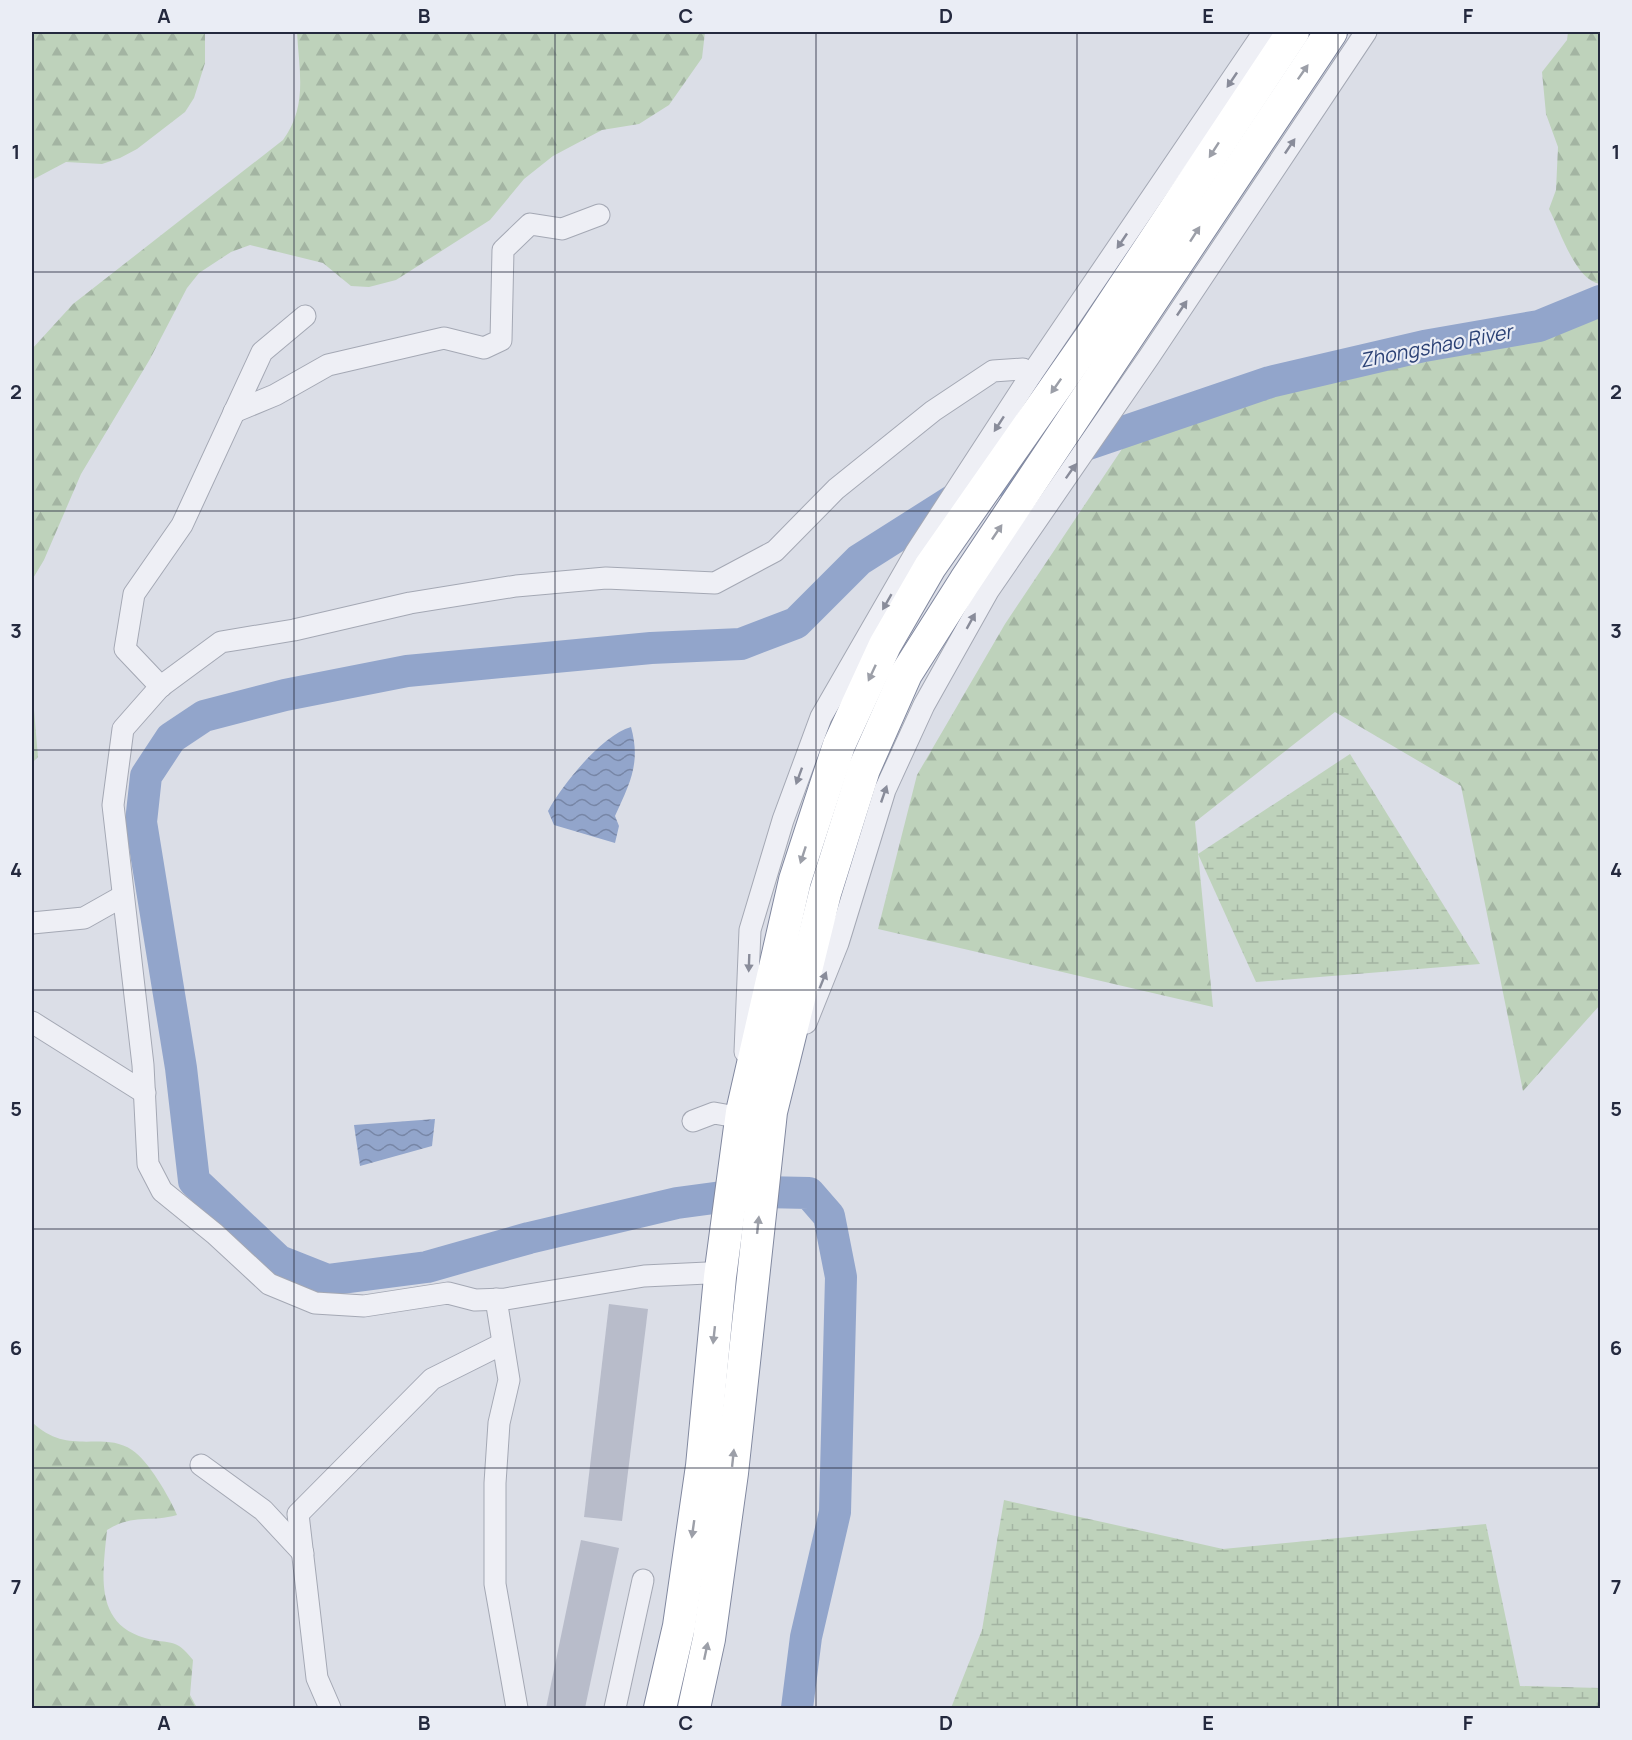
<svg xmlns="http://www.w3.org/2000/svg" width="1632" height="1740" viewBox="0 0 1632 1740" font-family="Manrope,sans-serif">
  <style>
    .forest { fill: url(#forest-firs) }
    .wetland { fill: url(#wetland-marsh) }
    .water { fill: url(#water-waves) }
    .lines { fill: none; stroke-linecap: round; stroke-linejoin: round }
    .river { stroke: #92a5cb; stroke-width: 32 }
    .building { fill: #b8bcca }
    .minor-casing { stroke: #a4a8b4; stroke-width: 23 }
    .highway-casing { stroke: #81889f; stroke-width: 34 }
    .minor { stroke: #eeeff5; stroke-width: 21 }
    .highway { stroke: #fff; stroke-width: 32 }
    .oneway { fill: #9c9fa8 }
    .oneway2 { fill: #898c9a }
    .grid { fill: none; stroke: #24293e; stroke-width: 1.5; stroke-opacity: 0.55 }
    .labels { text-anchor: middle; stroke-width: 4.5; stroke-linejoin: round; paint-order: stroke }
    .water-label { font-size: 20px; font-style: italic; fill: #2b4175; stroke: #eaedf5 }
    .neatline { fill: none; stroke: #24293e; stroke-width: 2 }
    .grid-label { font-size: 20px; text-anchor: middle; font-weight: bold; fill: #24293e }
  </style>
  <defs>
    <pattern id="forest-firs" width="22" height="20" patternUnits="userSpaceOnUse" patternTransform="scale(1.5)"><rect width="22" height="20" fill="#bed2bb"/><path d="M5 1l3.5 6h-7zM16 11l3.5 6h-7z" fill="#a3b4a2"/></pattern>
    <pattern id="wetland-marsh" width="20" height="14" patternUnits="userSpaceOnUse" patternTransform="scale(1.5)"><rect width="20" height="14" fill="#bed2bb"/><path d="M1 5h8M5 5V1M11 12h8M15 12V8" fill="none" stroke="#a3b4a2"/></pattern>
    <pattern id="water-waves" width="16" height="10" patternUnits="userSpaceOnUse" patternTransform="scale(1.5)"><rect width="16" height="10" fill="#92a5cb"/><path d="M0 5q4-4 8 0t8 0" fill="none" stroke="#7786a6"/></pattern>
  </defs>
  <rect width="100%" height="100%" fill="#dbdee7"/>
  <g class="forest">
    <polygon points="32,32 205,32 205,63 194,98 185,112 137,149 120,158 102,164 66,162 32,180"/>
    <path d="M297,32H705L702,58L669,105L639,124L602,130L553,156L524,179L490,220L396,280L369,287L351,286L323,263L250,245L231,252L199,273L187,288L150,359L81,474L44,560L32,580V349L73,304L283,140C308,106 299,71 297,32Z"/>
    <path d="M1568,32H1600V284C1575,280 1560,230 1549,209L1556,190L1558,147L1546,114L1542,72L1567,40Z"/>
    <polygon points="1600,301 1600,1005 1523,1091 1461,786 1335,712 1195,822 1213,1007 878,929 917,775 1005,624 1122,449 1270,382 1424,346 1539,326"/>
    <polygon points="32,686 38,757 32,763"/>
    <path d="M32,1422C68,1457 102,1430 132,1450C148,1460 170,1498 177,1515C149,1523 135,1513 107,1530C103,1572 93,1623 145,1638C171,1645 175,1637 193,1660L190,1695L197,1708H32Z"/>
  </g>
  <g class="wetland">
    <polygon points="1350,754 1480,964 1256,982 1198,854"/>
    <polygon points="1004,1500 1223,1549 1486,1524 1520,1686 1600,1688 1600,1708 951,1708 982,1630"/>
  </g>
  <g class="water">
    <path d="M631,727C641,763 630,783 615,816L619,826L615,843L554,825L548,811C562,785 602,735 631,727Z"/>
    <polygon points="435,1119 432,1146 360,1166 354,1125"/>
  </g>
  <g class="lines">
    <polyline class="river" points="797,1708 806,1637 835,1512 841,1277 829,1216 809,1193 759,1192 677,1203 529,1238 427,1267 327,1280 279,1261 194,1181 181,1068 141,822 146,776 171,738 204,716 285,695 407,671 651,648 741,644 796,623 859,560 952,501 1041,460 1270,382 1424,346 1539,326 1600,301"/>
  </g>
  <g class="building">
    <polygon points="609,1304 648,1309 622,1521 584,1517"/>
    <polygon points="581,1540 619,1548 585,1708 546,1708"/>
  </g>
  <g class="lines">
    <defs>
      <g id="minor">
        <polyline points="234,412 275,395 328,365 444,338 484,348 501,340 503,250 530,224 562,229 599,215"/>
        <polyline points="161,687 125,649 134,594 182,525 262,352 305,316"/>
        <polyline points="32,923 84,918 123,896"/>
        <polyline points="32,1022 145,1093"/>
        <polyline points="806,1023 838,943 885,790 924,705 988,591 1149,357 1366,32"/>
        <polyline points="745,1052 750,930 783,820 821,717 916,552 1031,375 1264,32"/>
        <polyline points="693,1121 714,1113 742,1118"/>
        <polyline points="720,1277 707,1273 644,1276 505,1299 475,1300 448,1293 364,1306 315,1303 269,1284 215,1234 162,1191 148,1164 143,1065 113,805 123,729 160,687 221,642 294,630 410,603 516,586 606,578 715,583 775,551 836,489 933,411 993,371 1023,369 1031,375"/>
        <polyline points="496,1299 509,1380 499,1423 495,1483 495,1584 517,1708"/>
        <polyline points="201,1465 263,1510 303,1553"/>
        <polyline points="330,1708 317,1678 298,1514 432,1379 502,1344"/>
        <polyline points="615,1708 643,1580"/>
      </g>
      <g id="highway">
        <polyline points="660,1708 679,1626 702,1466 720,1277 742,1112 795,880 839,745 885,645 930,567 1090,338 1293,32"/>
        <polyline points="694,1708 709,1639 732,1473 771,1112 825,893 864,769 906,674 965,581 1331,32"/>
      </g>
    </defs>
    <use href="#minor" class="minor-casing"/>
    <use href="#highway" class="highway-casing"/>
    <use href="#minor" class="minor"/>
    <use href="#highway" class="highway"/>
  </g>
  <defs><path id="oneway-solid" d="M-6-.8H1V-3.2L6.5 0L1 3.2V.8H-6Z" transform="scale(1.5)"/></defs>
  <g class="oneway">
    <use href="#oneway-solid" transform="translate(1303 72) rotate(-55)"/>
    <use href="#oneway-solid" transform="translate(1214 150) rotate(123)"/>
    <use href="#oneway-solid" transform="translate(1195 234) rotate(-57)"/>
    <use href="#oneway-solid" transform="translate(1056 386) rotate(125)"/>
    <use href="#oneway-solid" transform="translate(997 532) rotate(-56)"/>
    <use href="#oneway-solid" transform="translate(872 673) rotate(115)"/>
    <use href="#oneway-solid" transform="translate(803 855) rotate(108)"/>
    <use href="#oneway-solid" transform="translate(758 1225) rotate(-84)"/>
    <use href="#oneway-solid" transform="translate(714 1335) rotate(96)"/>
    <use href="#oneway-solid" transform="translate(733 1458) rotate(-84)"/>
    <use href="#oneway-solid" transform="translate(693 1529) rotate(98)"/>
    <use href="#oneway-solid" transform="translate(706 1651) rotate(-78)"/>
  </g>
  <g class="oneway2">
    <use href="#oneway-solid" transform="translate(1232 80) rotate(124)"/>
    <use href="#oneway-solid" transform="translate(1290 146) rotate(-56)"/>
    <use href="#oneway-solid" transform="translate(1122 241) rotate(124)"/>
    <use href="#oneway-solid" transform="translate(1182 308) rotate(-56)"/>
    <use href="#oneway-solid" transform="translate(999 424) rotate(123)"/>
    <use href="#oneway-solid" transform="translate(1071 471) rotate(-55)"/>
    <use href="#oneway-solid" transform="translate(887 602) rotate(120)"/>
    <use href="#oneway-solid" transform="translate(971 621) rotate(-61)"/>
    <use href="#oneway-solid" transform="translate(799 776) rotate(110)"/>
    <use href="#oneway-solid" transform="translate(884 794) rotate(-71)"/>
    <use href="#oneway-solid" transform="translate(749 963) rotate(92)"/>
    <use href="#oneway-solid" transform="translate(823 980) rotate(-68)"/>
  </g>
  <path class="grid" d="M294,32V1708M555,32V1708M816,32V1708M1077,32V1708M1338,32V1708M32,272H1600M32,511H1600M32,750H1600M32,990H1600M32,1229H1600M32,1468H1600"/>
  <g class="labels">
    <g class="water-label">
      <text transform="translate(1436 346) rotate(-11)" y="7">Zhongshao River</text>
    </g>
  </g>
  <rect width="1632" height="1740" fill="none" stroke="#eaedf5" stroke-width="66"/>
  <rect x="33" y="33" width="1566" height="1674" class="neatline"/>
  <g class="grid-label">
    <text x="164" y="23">A</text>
    <text x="424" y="23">B</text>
    <text x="686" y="23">C</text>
    <text x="946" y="23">D</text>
    <text x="1208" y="23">E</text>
    <text x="1468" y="23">F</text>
    <text x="16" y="159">1</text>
    <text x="1616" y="159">1</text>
    <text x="16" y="399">2</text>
    <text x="1616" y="399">2</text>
    <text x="16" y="638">3</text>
    <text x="1616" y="638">3</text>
    <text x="16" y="877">4</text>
    <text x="1616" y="877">4</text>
    <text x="16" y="1116">5</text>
    <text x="1616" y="1116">5</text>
    <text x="16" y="1355">6</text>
    <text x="1616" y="1355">6</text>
    <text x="16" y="1594">7</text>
    <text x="1616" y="1594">7</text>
    <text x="164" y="1730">A</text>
    <text x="424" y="1730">B</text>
    <text x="686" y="1730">C</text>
    <text x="946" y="1730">D</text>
    <text x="1208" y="1730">E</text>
    <text x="1468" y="1730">F</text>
  </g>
</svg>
